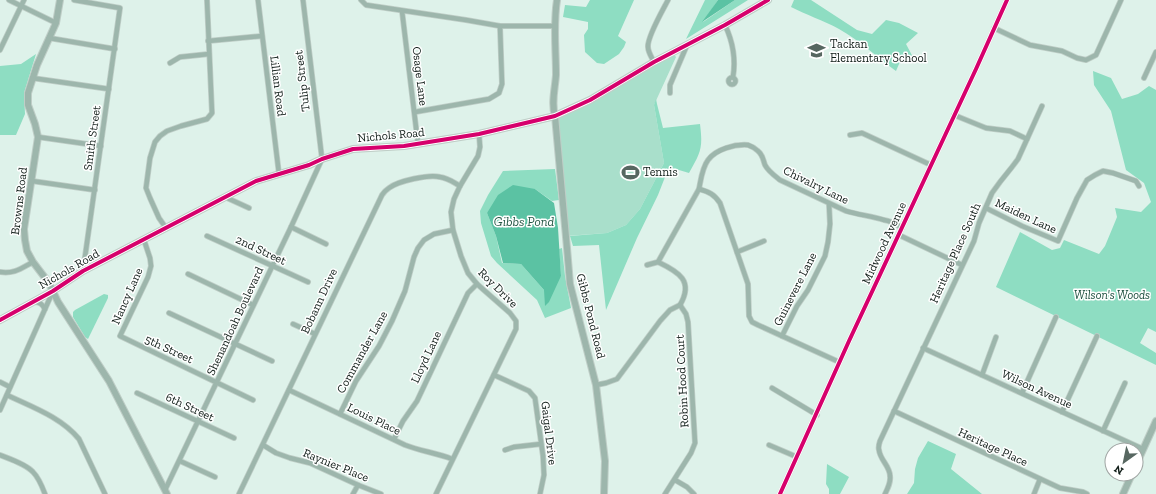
<svg xmlns="http://www.w3.org/2000/svg" width="1156" height="494" viewBox="0 0 1156 494" font-family="'Zilla Slab',serif">
  <style>
    .green { fill: #a9dfcb }
    .forest { fill: #8eddc2 }
    .water { fill: #5bc2a3 }
    .lines { fill: none; stroke-linecap: round; stroke-linejoin: round }
    .minor-casing { stroke: #bfcec7; stroke-width: 6 }
    .tertiary-casing { stroke: #bfcec7; stroke-width: 8 }
    .minor { stroke: #9db6ac; stroke-width: 4.5 }
    .tertiary { stroke: #9db6ac; stroke-width: 6 }
    .cycleway-casing { stroke: #fff; stroke-width: 6 }
    .cycleway { stroke: #d6006c; stroke-width: 4 }
    .labels { text-anchor: middle; stroke-width: 3; stroke-linejoin: round; paint-order: stroke }
    .poi-label { font-size: 12px; fill: #0f1c17; stroke: #fff; text-anchor: start }
    .street-label { font-size: 12px; fill: #0f1c17; stroke: #fff }
    .park-label { font-size: 12px; font-style: italic; fill: #184c3b; stroke: #fff }
    .water-label { font-size: 13px; font-style: italic; fill: #255846; stroke: #fff }
  </style>
  <rect width="100%" height="100%" fill="#def2ea"/>
  <polygon class="green" points="673,53 676,57 654,105 664,163 640,209 626,225 607,233 566,236 554,116"/>
  <g class="forest">
    <polygon points="590,0 634,0 618,36 626,42 624,47 619,54 604,64 597,63 585,52 584,35 588,29 588,22 563,17 565,5 586,7"/>
    <polygon points="705,0 718,0 703,22 735,0 748,0 686,39"/>
    <path d="M794,0H811L857,30L872,34L886,20L899,23L918,33L906,44L916,63L902,57L896,71C877,57 859,40 839,29C823,20 806,15 791,7Z"/>
    <polygon points="36,54 24,93 25,114 16,135 0,135 0,66 21,64"/>
    <polygon points="1093,71 1111,78 1122,99 1138,94 1149,86 1156,90 1156,332 1148,328 1140,343 1156,353 1156,365 996,287 1020,232 1052,250 1060,248 1064,240 1099,254 1105,246 1115,222 1117,217 1115,208 1141,212 1151,202 1144,183 1126,170 1111,111 1094,85"/>
    <path d="M656,99L657,104L663,128L700,124C703,148 701,152 689,173L669,167L658,195L637,238L606,310L599,245L573,246L570,236L607,233L626,225L640,209L664,163L654,105Z"/>
    <polygon points="555,169 559,200 552,201 535,189 487,213 496,236 502,263 521,264 544,290 561,276 559,249 562,248 565,276 571,308 545,318 537,300 497,263 491,256 481,223 480,211 488,195 503,171"/>
    <polygon points="104,294 108,295 108,298 88,339 85,337 73,317 73,312 75,310"/>
    <polygon points="928,441 956,454 951,469 982,494 907,494 914,483 915,469 918,458"/>
    <polygon points="827,464 849,477 840,494 829,494 829,489 826,484"/>
  </g>
  <g class="water">
    <polygon points="718,0 735,0 702,22"/>
    <polygon points="513,185 535,189 554,203 558,228 561,276 549,302 545,306 544,290 521,264 503,263 496,236 487,213 498,195"/>
  </g>
  <g class="lines">
    <defs>
      <g id="minor">
        <polyline points="9,0 56,23"/>
        <polyline points="74,0 120,8 83,271"/>
        <polyline points="258,0 279,174"/>
        <polyline points="361,0 366,5 466,20 500,26 554,26"/>
        <polyline points="402,11 418,144"/>
        <path d="M725,25C733,42 736,59 733,77"/>
        <polyline points="994,28 1030,45 1062,51 1077,58 1086,60 1096,55 1121,0"/>
        <polyline points="49,38 115,49"/>
        <polyline points="208,41 262,36"/>
        <polyline points="0,50 24,0"/>
        <path d="M654,62C652,58 648,52 648,47C647,37 663,10 668,0"/>
        <polyline points="170,63 180,57 209,54"/>
        <circle cx="732" cy="81" r="3.5"/>
        <polyline points="32,78 109,89"/>
        <polyline points="1144,78 1156,52"/>
        <polyline points="670,93 670,85 687,45"/>
        <polyline points="415,112 489,99 499,93 502,84 500,26"/>
        <polyline points="954,115 986,128 1010,131 1027,139"/>
        <polyline points="850,135 862,133 931,165"/>
        <polyline points="38,137 101,146"/>
        <polyline points="32,181 95,190"/>
        <path d="M699,189C709,192 714,194 720,203L748,284L749,316L752,322L758,325L839,362"/>
        <polyline points="225,197 249,208"/>
        <polyline points="986,208 1022,226 1058,241 1077,198 1087,180 1095,175 1103,171 1113,173 1136,181 1139,186"/>
        <polyline points="291,227 326,244"/>
        <polyline points="166,228 159,218 150,198 146,188 150,158 155,142 160,136 167,131 181,126 207,119 212,113 207,0"/>
        <polyline points="899,235 962,265"/>
        <polyline points="207,236 308,282"/>
        <polyline points="144,240 150,258 151,266 148,277 120,336 253,400"/>
        <polyline points="737,252 764,241"/>
        <path d="M658,262C679,272 694,281 680,305"/>
        <path d="M647,265L658,262L699,189C701,179 702,168 708,160C716,149 735,144 748,145C751,146 756,149 758,151C763,155 763,160 765,165C768,171 775,176 780,180L846,211C859,215 872,216 884,220C891,221 896,224 902,228"/>
        <path d="M0,272C14,274 20,269 33,262"/>
        <polyline points="188,274 253,305"/>
        <path d="M34,302C40,302 42,304 45,309"/>
        <polyline points="169,313 272,361"/>
        <polyline points="293,324 315,334"/>
        <polyline points="782,336 797,306 808,290 825,256 828,242 830,224 829,204"/>
        <polyline points="923,348 1143,449"/>
        <polyline points="494,375 529,391 535,398 543,456 544,475 540,494"/>
        <polyline points="982,375 996,337"/>
        <polyline points="0,382 10,387"/>
        <polyline points="596,385 606,383 617,379 660,321 670,310 680,305"/>
        <polyline points="772,388 817,415"/>
        <path d="M289,390L405,445C420,451 437,453 452,459"/>
        <polyline points="137,393 234,438"/>
        <polyline points="1022,393 1056,317"/>
        <path d="M7,395C32,407 61,417 79,439L105,494"/>
        <polyline points="0,410 53,291"/>
        <polyline points="894,411 1060,488 1083,492 1087,494"/>
        <polyline points="1062,412 1097,336"/>
        <polyline points="340,414 356,381 379,346 392,321 405,291 414,257 418,248 424,240 434,234 453,230"/>
        <polyline points="1103,431 1125,383"/>
        <polyline points="394,439 403,421 417,401 468,293 477,284"/>
        <polyline points="263,445 276,453 290,458 310,463 358,485 381,494"/>
        <polyline points="769,445 797,457"/>
        <polyline points="505,450 514,447 541,444"/>
        <path d="M0,455C10,459 26,464 33,472C39,478 42,486 45,494"/>
        <polyline points="180,461 215,477"/>
        <polyline points="675,480 687,487 694,494"/>
        <polyline points="165,490 291,227 322,159 303,0"/>
        <path d="M239,494L382,195C384,192 386,190 389,188C398,181 429,174 440,177C448,178 453,182 460,186"/>
        <polyline points="353,494 358,485"/>
        <polyline points="436,494 516,329 516,321 510,313 477,284 468,273 461,256 453,230 451,212 454,199 460,186 478,156 480,147 479,134"/>
        <polyline points="665,494 691,453 695,443 688,322 686,314 680,305"/>
        <polyline points="780,494 849,341 976,69 1007,0"/>
        <path d="M885,494C888,488 891,482 890,476C890,466 880,460 879,450C878,447 879,444 880,441L974,241L979,223L992,193L1000,182L1012,167L1018,159L1042,106"/>
        <polyline points="1034,494 1040,479"/>
      </g>
      <g id="tertiary">
        <polyline points="60,0 56,23 37,65 28,93 28,105 35,124 38,137 24,229 25,240 27,251 33,262 49,283 58,302 109,381 167,494"/>
        <path d="M557,0C553,25 556,50 556,75C555,89 551,103 555,116L567,248L570,284L596,385L605,461L604,494"/>
        <polyline points="0,320 53,291 83,271 256,181 309,165 322,159 353,149 404,146 479,134 555,116 590,100 654,62 725,25 768,0"/>
        <polyline points="1136,465 1156,421"/>
        <polyline points="1123,494 1132,474"/>
      </g>
    </defs>
    <use href="#minor" class="minor-casing"/>
    <use href="#tertiary" class="tertiary-casing"/>
    <use href="#minor" class="minor"/>
    <use href="#tertiary" class="tertiary"/>
    <defs>
      <g id="cycleway">
        <polyline points="0,320 53,291 83,271 256,181 309,165 322,159 353,149 404,146 479,134 555,116 590,100 654,62 725,25 768,0"/>
        <polyline points="780,494 849,341 976,69 1007,0"/>
      </g>
    </defs>
    <use href="#cycleway" class="cycleway-casing"/>
    <use href="#cycleway" class="cycleway"/>
  </g>
  <defs>
    <symbol id="school-bare" viewBox="-9 -9 18 18"><path d="M0-5L7-2L0 1L-7-2ZM-4 1L0 2.5L4 1V4Q0 6-4 4Z" fill="#576761" stroke="#fff" stroke-width="2.5" paint-order="stroke"/></symbol>
    <symbol id="stadium-bare" viewBox="-9 -9 18 18"><path d="M0-5a6.5 5 0 1 0 0 10a6.5 5 0 1 0 0-10ZM-3.5-1.8h7v3.6h-7Z" fill="#576761" stroke="#fff" stroke-width="2.5" paint-order="stroke"/></symbol>
  </defs>
  <g fill-rule="evenodd">
    <use href="#school-bare" x="804" y="38" width="25" height="25"/>
    <use href="#stadium-bare" x="618" y="160" width="25" height="25"/>
  </g>
  <g class="labels">
    <g class="poi-label">
      <text x="830" y="48">Tackan<tspan x="830" dy="14">Elementary School</tspan></text>
      <text x="643" y="176">Tennis</text>
    </g>
    <g class="street-label">
      <text transform="translate(420 76) rotate(83)" y="4">Osage Lane</text>
      <text transform="translate(302 81) rotate(-97)" y="4">Tulip Street</text>
      <text transform="translate(278 86) rotate(83)" y="4">Lillian Road</text>
      <text transform="translate(391 135) rotate(-5)" y="4">Nichols Road</text>
      <text transform="translate(92 138) rotate(-82)" y="4">Smith Street</text>
      <text transform="translate(816 185) rotate(26)" y="4">Chivalry Lane</text>
      <text transform="translate(19 201) rotate(-83)" y="4">Browns Road</text>
      <text transform="translate(1026 216) rotate(25)" y="4">Maiden Lane</text>
      <text transform="translate(884 243) rotate(-65)" y="4">Midwood Avenue</text>
      <text transform="translate(261 250) rotate(25)" y="4">2nd Street</text>
      <text transform="translate(955 253) rotate(-66)" y="4">Heritage Place South</text>
      <text transform="translate(69 269) rotate(-30)" y="4">Nichols Road</text>
      <text transform="translate(498 288) rotate(45)" y="4">Roy Drive</text>
      <text transform="translate(795 289) rotate(-63)" y="4">Guinevere Lane</text>
      <text transform="translate(127 296) rotate(-66)" y="4">Nancy Lane</text>
      <text transform="translate(319 301) rotate(-65)" y="4">Bobann Drive</text>
      <text transform="translate(591 316) rotate(76)" y="4">Gibbs Pond Road</text>
      <text transform="translate(235 321) rotate(-65)" y="4">Shenandoah Boulevard</text>
      <text transform="translate(169 349) rotate(25)" y="4">5th Street</text>
      <text transform="translate(362 352) rotate(-61)" y="4">Commander Lane</text>
      <text transform="translate(426 357) rotate(-65)" y="4">Lloyd Lane</text>
      <text transform="translate(682 381) rotate(-93)" y="4">Robin Hood Court</text>
      <text transform="translate(1037 389) rotate(25)" y="4">Wilson Avenue</text>
      <text transform="translate(190 407) rotate(25)" y="4">6th Street</text>
      <text transform="translate(374 419) rotate(26)" y="4">Louis Place</text>
      <text transform="translate(549 433) rotate(83)" y="4">Gaigal Drive</text>
      <text transform="translate(993 447) rotate(25)" y="4">Heritage Place</text>
      <text transform="translate(336 465) rotate(22)" y="4">Raynier Place</text>
    </g>
    <g class="park-label">
      <text x="1112" y="299">Wilson's Woods</text>
    </g>
    <g class="water-label">
      <text x="524" y="226">Gibbs Pond</text>
    </g>
  </g>
  <g transform="translate(1124 462) rotate(213)"><circle r="19" fill="#ffffff" stroke="#9fa4a2"/>
  <path d="M0-3L7 15L0 10L-7 15Z" fill="#576761"/>
  <text y="-6" font-size="11" font-weight="bold" text-anchor="middle" fill="#0f1c17">N</text>
  </g>
</svg>
